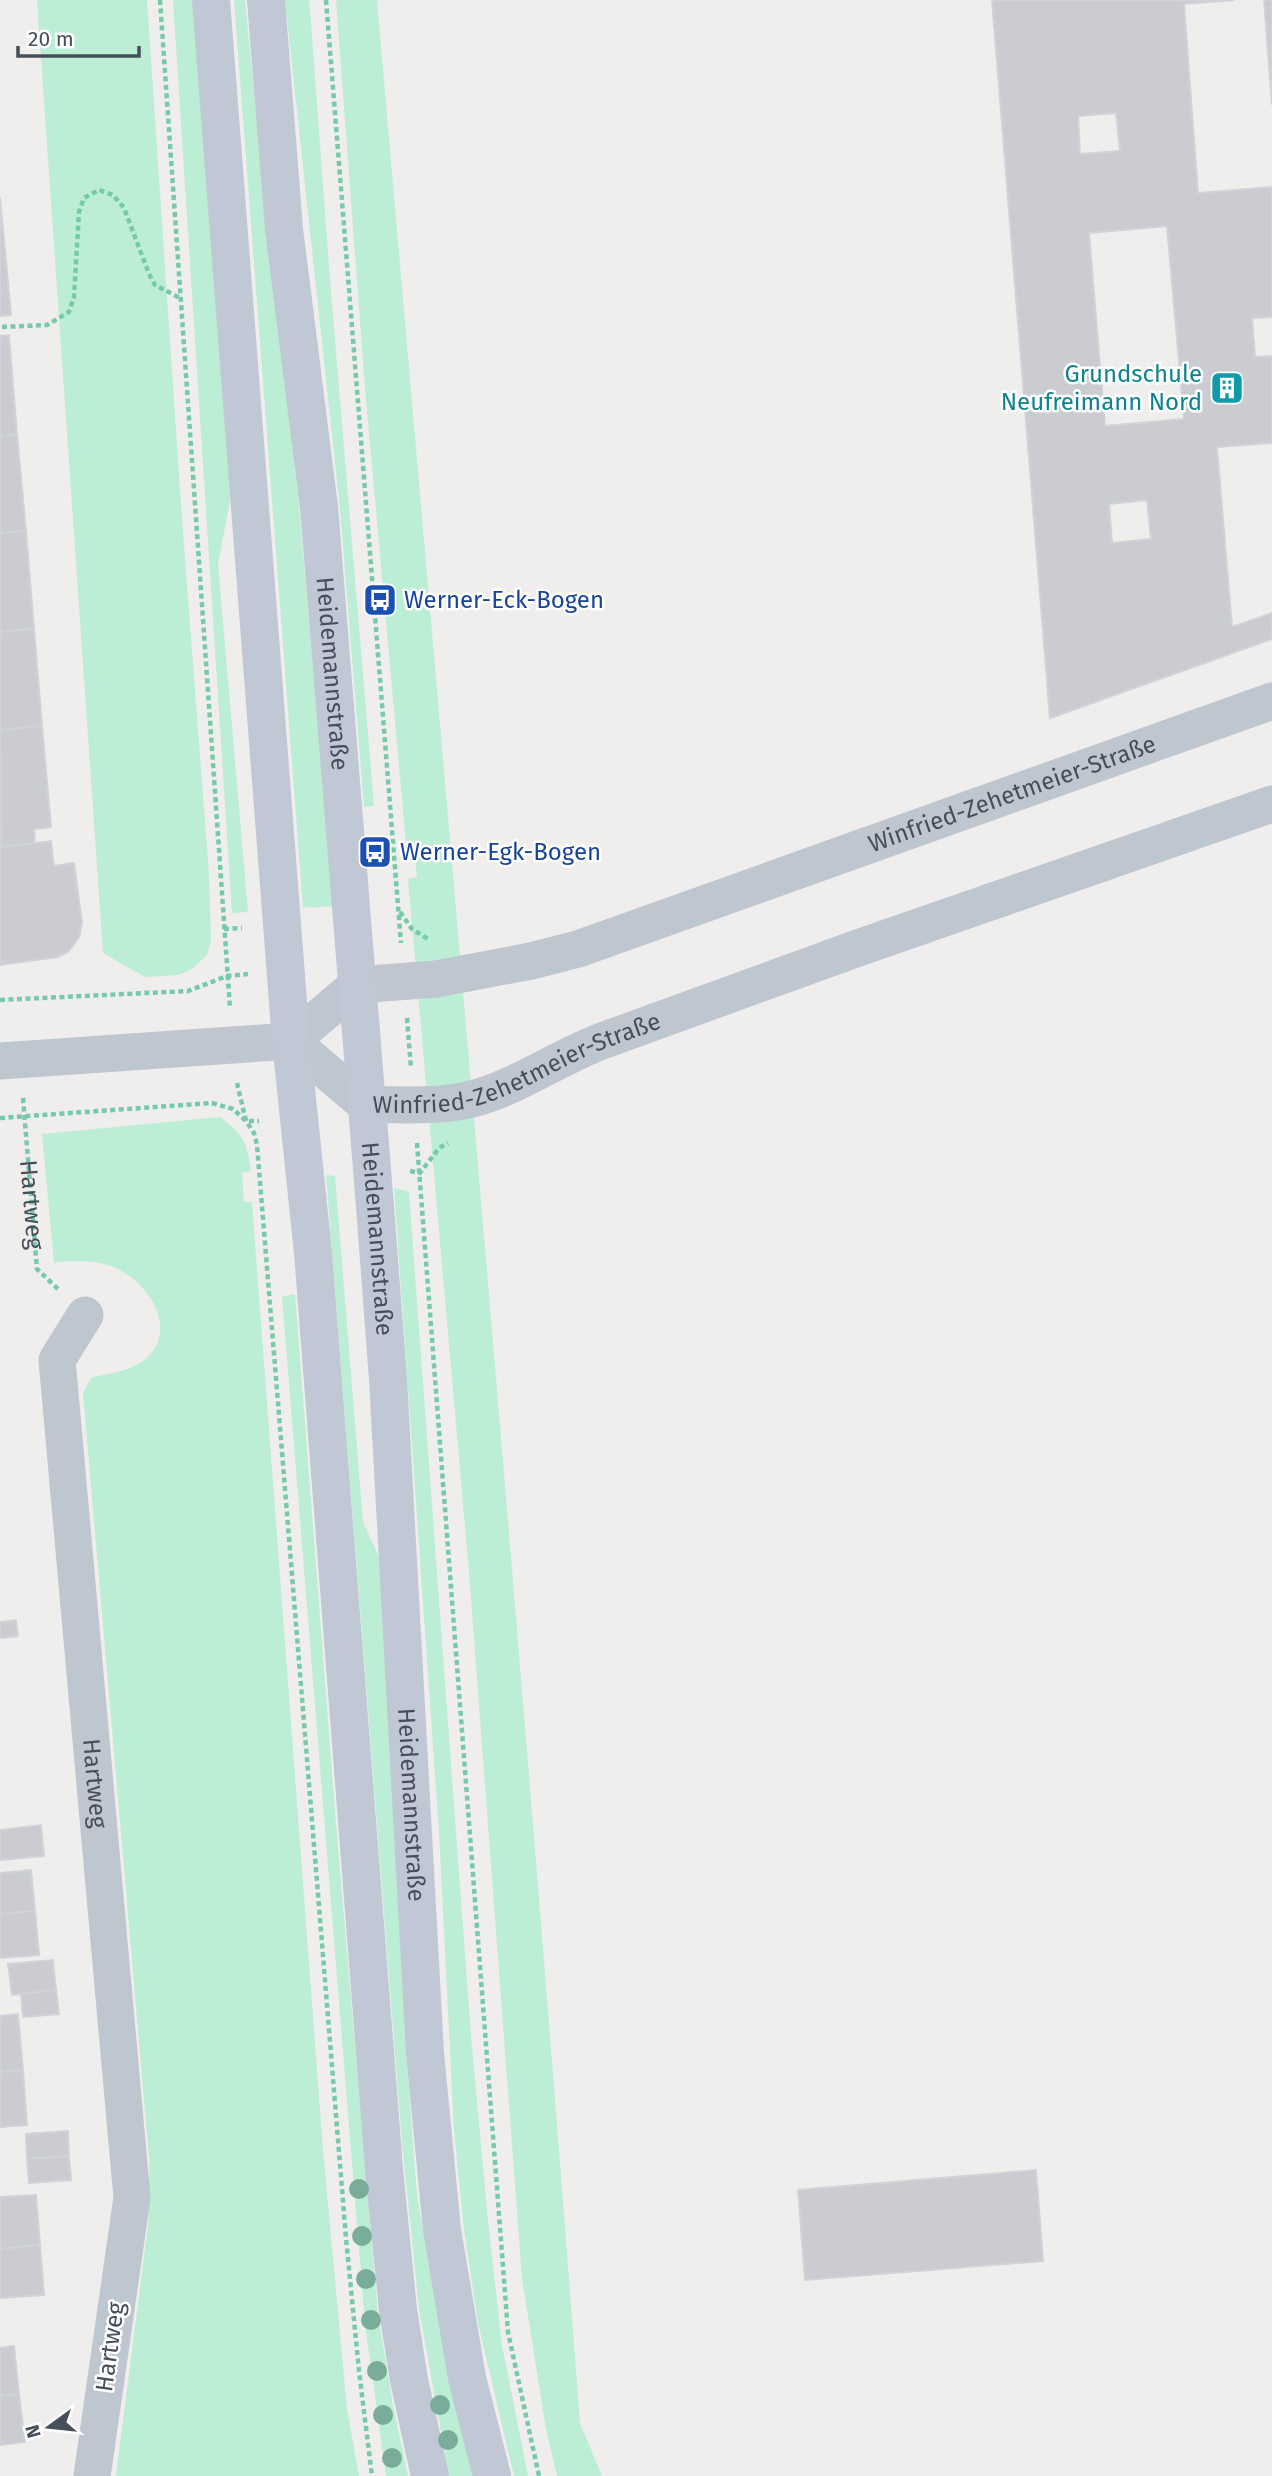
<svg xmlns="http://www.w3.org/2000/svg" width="1272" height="2476" viewBox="0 0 1272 2476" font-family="'Fira Sans',sans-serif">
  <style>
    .green { fill: #bcedd5 }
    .building { fill: #caccd2; stroke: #d1d3d9; stroke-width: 2; fill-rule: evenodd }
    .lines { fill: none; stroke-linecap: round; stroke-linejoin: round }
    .path { stroke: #75caab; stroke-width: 4.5; stroke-dasharray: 5 3.5; stroke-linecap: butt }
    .minor { stroke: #bec6cf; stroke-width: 37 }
    .secondary { stroke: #c0c8d6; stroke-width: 38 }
    .tree { fill: #7aad99 }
    .labels { text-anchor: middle; stroke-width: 5; stroke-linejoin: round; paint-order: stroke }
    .culture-label { font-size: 24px; fill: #0d838f; stroke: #fff; text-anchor: end }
    .transit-label { font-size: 24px; fill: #164399; stroke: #fff; text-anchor: start }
    .street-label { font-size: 24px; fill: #464e5a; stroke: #fff }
  </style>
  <rect width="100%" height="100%" fill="#f0eded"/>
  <g class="green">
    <polygon points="37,0 147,0 182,519 209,874 211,940 207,955 192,969 178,975 145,977 103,953"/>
    <polygon points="173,0 197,0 232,490 218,564 248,912 232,913"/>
    <polygon points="234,0 245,0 271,264 298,493 333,906 303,908"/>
    <polygon points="285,0 309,0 311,23 330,280 374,806 364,807 340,509"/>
    <path d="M336,0H377C447,807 519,1615 580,2423L602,2476H557L546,2429L522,2278L469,1572L408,879L417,877L414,844H406L365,388Z"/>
    <path d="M220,1117C243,1135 247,1141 251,1171L242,1173L244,1202H252L323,2150L347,2409L359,2476H116L149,2217V2158L83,1393L91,1378C106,1374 124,1372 138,1364C183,1337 152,1282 113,1267C96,1260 72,1260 54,1263L42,1134Z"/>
    <polygon points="326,1175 335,1176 363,1522 383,1566 407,2064 417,2195 446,2366 473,2476 449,2476 419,2309 402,2142"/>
    <polygon points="394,1188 409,1192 471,2036 488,2221 502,2345 528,2476 514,2476 478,2323 463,2222 454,2130 439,1832"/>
    <polygon points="295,1294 336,1823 378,2315 393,2406 408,2476 386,2476 365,2324 282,1297"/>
  </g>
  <g class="building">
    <path d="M992,0H1235L1184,4L1198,193L1272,187V317L1252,318L1255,357L1272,356V443L1217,447L1232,627L1272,613V639L1050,718ZM1116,113L1120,151L1080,154L1078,116ZM1167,226L1184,419L1105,426L1089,233ZM1147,500L1151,539L1112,543L1109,504Z"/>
    <polygon points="1264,0 1272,0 1272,105"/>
    <polygon points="0,197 11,315 0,316"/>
    <polygon points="9,335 17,435 0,436 0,336"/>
    <polygon points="17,435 26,531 0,533 0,436"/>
    <polygon points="26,531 34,629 0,632 0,533"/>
    <polygon points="34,629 42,726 0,730 0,632"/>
    <polygon points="42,726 51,827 34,829 35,843 1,847 0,730"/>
    <polygon points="51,841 54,866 74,863 82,923 79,937 69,951 58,957 0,965 0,847"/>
    <polygon points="16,1620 18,1636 0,1638 0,1622"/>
    <polygon points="41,1825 44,1856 0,1860 0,1830"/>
    <polygon points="31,1870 35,1911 0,1914 0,1873"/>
    <polygon points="35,1911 39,1955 0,1958 0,1914"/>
    <polygon points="53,1960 56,1990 12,1995 8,1964"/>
    <polygon points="56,1990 59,2014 23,2017 21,1994"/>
    <polygon points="18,2014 23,2070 0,2072 0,2016"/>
    <polygon points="23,2070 27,2125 0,2127 0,2072"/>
    <polygon points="68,2131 69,2156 27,2159 26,2134"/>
    <polygon points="69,2156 71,2180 29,2183 27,2159"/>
    <polygon points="1036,2170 1043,2261 805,2280 798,2190"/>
    <polygon points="36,2195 40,2245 0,2249 0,2197"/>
    <polygon points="40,2245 44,2295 0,2298 0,2249"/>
    <polygon points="14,2346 19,2394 0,2396 0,2348"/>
    <polygon points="19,2394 25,2442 0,2445 0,2396"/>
  </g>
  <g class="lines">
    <g class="path">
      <polyline points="160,0 230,1008"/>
      <polyline points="326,0 401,943"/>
      <polyline points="2,327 47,325 69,312 74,297 79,212 84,198 99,190 113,195 124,208 149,274 155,285 180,298"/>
      <polyline points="400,912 412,929 428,939"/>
      <polyline points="224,929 242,928"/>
      <polyline points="0,1000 188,991 227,976 248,974"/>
      <polyline points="407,1018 411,1068"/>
      <polyline points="237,1083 246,1121 254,1133 257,1145 346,2238 359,2371 372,2476"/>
      <path id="s1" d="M23,1098L37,1269L59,1290"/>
      <polyline points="0,1118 212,1103 233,1109 246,1121 259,1121"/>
      <polyline points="417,1143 508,2332 539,2476"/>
      <polyline points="410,1171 420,1173 439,1148 448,1143"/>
    </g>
    <g class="minor">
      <path id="s2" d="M291,1041L366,1105C402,1104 444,1108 479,1097C522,1084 560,1057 602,1041L858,948L1272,804"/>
      <path id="s3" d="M291,1041L357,985L436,979L531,961L578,949L1272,701"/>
      <polyline points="0,1061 291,1041"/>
      <path id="s4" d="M85,1315L57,1360L132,2198L92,2476"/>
    </g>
    <g class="secondary">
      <polyline points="211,0 291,1041 313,1253 384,2169 398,2310 409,2380 430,2476"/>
      <path id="s5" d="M266,0L284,229L319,507L374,1194L388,1379L425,2053L442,2230L467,2378L492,2476"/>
    </g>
  </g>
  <g class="tree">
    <circle cx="359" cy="2189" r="10"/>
    <circle cx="362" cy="2236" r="10"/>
    <circle cx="366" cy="2279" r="10"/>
    <circle cx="371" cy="2320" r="10"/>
    <circle cx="377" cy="2371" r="10"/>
    <circle cx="440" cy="2405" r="10"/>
    <circle cx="383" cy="2415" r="10"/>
    <circle cx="448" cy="2440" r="10"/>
    <circle cx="392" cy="2458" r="10"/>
  </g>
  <defs>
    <symbol id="building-square" viewBox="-11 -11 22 22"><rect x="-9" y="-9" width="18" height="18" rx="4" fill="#0f9aa8" stroke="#fff"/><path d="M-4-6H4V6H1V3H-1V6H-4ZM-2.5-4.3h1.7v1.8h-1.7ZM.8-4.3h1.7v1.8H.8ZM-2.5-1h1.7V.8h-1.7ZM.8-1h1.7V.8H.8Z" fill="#fff"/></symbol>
    <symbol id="bus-square" viewBox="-11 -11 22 22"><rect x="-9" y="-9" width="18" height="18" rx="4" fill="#1a4fb4" stroke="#fff"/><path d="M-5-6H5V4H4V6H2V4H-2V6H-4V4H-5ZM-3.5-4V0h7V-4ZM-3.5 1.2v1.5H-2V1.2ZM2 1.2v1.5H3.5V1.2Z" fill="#fff"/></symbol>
  </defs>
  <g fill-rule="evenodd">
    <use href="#building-square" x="1208" y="369" width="38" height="38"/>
    <use href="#bus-square" x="361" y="581" width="38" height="38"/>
    <use href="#bus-square" x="356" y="833" width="38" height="38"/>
  </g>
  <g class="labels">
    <g class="culture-label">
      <text x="1202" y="382">Grundschule<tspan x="1202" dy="28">Neufreimann Nord</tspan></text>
    </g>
    <g class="transit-label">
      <text x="404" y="608">Werner-Eck-Bogen</text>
      <text x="400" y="860">Werner-Egk-Bogen</text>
    </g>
    <g class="street-label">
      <text dy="8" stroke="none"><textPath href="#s5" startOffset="677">Heidemannstraße</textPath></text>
      <text dy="8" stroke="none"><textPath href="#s3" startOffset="772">Winfried-Zehetmeier-Straße</textPath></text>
      <text dy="8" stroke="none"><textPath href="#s2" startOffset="257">Winfried-Zehetmeier-Straße</textPath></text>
      <text dy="8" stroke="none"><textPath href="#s1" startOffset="107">Hartweg</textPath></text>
      <text dy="8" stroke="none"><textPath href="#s5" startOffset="1244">Heidemannstraße</textPath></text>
      <text dy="8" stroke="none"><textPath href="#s4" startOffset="478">Hartweg</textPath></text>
      <text dy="8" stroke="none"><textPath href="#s5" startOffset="1811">Heidemannstraße</textPath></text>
      <text transform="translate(110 2347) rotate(-82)" y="8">Hartweg</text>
    </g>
  </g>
  <g transform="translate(49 2427) rotate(255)" stroke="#ffffff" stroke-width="5" paint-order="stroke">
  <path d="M0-5L12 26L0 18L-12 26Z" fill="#464e5a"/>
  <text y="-10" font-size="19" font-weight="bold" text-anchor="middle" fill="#464e5a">N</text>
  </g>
  <path d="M18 46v10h121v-10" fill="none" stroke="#464e5a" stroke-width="3.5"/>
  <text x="28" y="46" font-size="21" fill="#464e5a" stroke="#ffffff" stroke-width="5" paint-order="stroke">20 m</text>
</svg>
